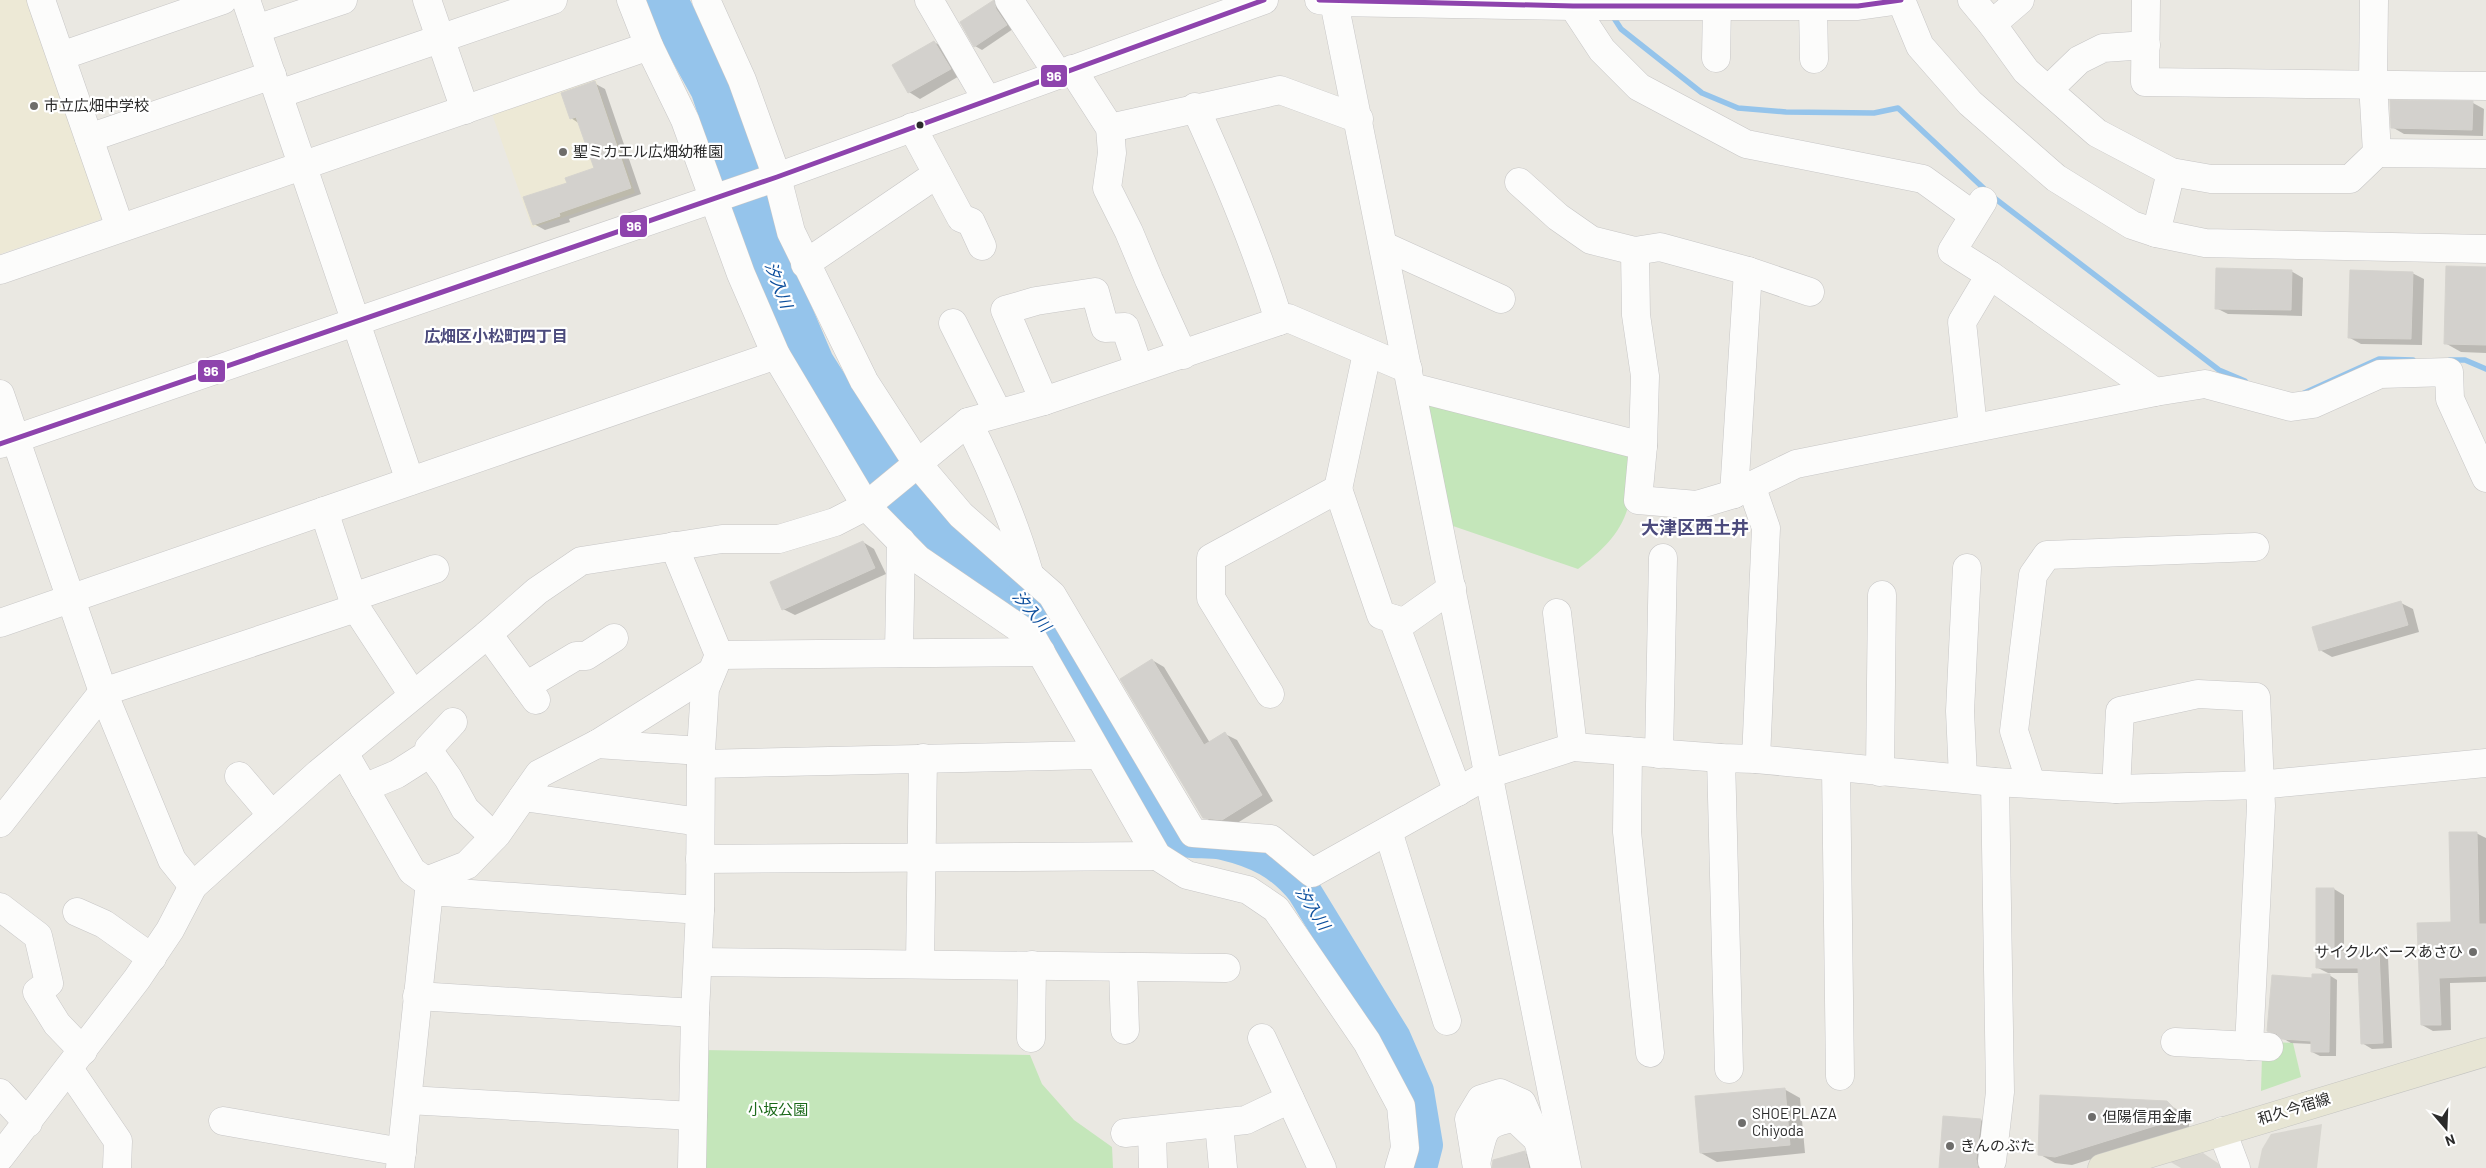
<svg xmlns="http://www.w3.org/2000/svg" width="2486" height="1168" viewBox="0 0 2486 1168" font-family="Barlow,'Noto Sans JP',sans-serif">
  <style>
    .education { fill: #ede9d6 }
    .green { fill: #c4e6ba }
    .plaza { fill: #d8d6d0 }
    .water { fill: #95c4eb }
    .shadow { fill: #0003 }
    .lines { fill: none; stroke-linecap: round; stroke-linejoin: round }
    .stream { stroke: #95c4eb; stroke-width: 5.5 }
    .river { stroke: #95c4eb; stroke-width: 34 }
    .building { fill: #d3d1cd; stroke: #d5d3ce }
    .minor-casing { stroke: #c7c6c6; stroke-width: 29 }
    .major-casing { stroke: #c5c5c2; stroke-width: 29 }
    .minor { stroke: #fcfcfb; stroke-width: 28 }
    .major { stroke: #e7e5d4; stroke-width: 28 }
    .bus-1-casing { stroke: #fff; stroke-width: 9 }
    .bus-1 { stroke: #8e44ad; stroke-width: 5 }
    .poi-dot { fill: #6e6d6b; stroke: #fff; stroke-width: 2 }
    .bus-dot { fill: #2b2b2b; stroke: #fff; stroke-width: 2 }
    .labels { text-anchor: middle; stroke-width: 4.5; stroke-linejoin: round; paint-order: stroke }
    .poi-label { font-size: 15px; fill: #2b2b2b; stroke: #fff; text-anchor: start }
    .street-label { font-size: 15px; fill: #2b2b2b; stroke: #fff }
    .park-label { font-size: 15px; fill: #1b691a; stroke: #fff }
    .water-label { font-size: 16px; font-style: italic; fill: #0d4f9d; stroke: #fff }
    .neighbourhood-label { font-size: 16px; font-weight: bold; fill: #4c4b7d; stroke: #fff }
    .quarter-label { font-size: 18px; font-weight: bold; fill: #4c4b7d; stroke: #fff }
    .line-badge { stroke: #fff; stroke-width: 2 }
    .badge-label { font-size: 14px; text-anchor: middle; font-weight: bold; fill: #fff }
  </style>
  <rect width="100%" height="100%" fill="#eae8e2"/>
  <g class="education">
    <polygon points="0,0 30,0 105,212 99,220 0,254"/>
    <polygon points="594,75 635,193 532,228 491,111"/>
  </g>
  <g class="green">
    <path d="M1427,400L1628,449C1629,465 1633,487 1629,503C1622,533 1602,551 1578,569L1453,526Z"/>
    <polygon points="2275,1042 2293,1043 2301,1077 2261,1091 2262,1056"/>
    <polygon points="702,1050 1030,1055 1042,1084 1074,1120 1112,1147 1113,1168 700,1168"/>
  </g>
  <g class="plaza">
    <polygon points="2322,1124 2317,1168 2258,1168 2262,1149 2271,1134"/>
    <polygon points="2203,1153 2225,1168 2181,1168 2167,1160"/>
  </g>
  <polygon class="water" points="643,0 690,0 737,92 756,146 774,218 832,354 893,450 928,498 999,561 1044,611 1071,694 919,547 866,487 782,342 738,232 692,97 657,34"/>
  <g class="shadow">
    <polygon points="994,1 1001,5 1013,29 982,50 975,46"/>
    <polygon points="934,42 946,49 961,75 920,99 909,92"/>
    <polygon points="594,83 605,89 641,194 569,219 570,222 545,230 534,224 568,183 596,169 580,124 571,118"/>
    <polygon points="2473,103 2484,109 2483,136 2404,134 2392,127"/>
    <polygon points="2486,269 2486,353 2461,352 2445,343"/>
    <polygon points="2291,271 2303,278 2302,316 2228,314 2216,308"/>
    <polygon points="2412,273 2424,279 2422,345 2361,344 2350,338"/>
    <polygon points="863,542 874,549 886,574 795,615 783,609"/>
    <polygon points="2401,603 2413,609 2419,632 2332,657 2320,650"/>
    <polygon points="1152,660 1164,667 1210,743 1225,734 1237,740 1273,801 1234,825 1216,824 1204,817"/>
    <polygon points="2476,833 2486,838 2486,982 2450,983 2451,1030 2433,1031 2422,1025"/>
    <polygon points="2334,889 2344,895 2344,953 2378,951 2388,957 2392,1048 2372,1049 2362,1043 2359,973 2328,973 2318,968"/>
    <polygon points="2329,975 2337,980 2336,1056 2320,1056 2312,1052 2312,1044 2291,1043 2269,1031 2313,979"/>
    <polygon points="1784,1089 1800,1098 1805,1153 1717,1162 1701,1153"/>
    <polygon points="2166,1102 2189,1118 2189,1129 2072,1165 2055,1163 2039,1154"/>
    <polygon points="1981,1120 1992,1127 1988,1168 1941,1168"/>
    <polygon points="1525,1153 1536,1159 1538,1168 1496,1168"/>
  </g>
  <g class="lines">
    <g class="stream">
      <polyline points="1612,15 1621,29 1702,93 1738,108 1786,112 1874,113 1898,108 1993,197 2219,370 2245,381"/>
      <polyline points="2450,360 2465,360 2486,369"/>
      <polyline points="2302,394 2379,359 2413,360"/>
    </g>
    <path class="river" d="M1021,598L1054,636L1156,821C1161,826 1167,834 1173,837C1189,844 1207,839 1223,843C1257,851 1282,863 1304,891L1394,1038L1417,1091L1426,1145L1420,1168"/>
  </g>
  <g class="building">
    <polygon points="994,0 996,9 1007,25 974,47 960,22"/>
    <polygon points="934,41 951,69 908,93 892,65"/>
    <polygon points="595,81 631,188 559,213 560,216 533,225 523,197 567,183 565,178 594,168 576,117 570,119 561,93"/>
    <polygon points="2390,100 2473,101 2472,130 2391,128"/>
    <polygon points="2446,266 2486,267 2486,345 2444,344"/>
    <polygon points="2216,268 2292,270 2291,310 2215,309"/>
    <polygon points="2350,270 2413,272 2411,339 2348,338"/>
    <polygon points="863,541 875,568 782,610 770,582"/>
    <polygon points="2401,601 2408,625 2319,651 2312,627"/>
    <polygon points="1152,659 1204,745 1225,732 1262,795 1222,820 1203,818 1120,679"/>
    <polygon points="2449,832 2477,832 2479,924 2486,924 2486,976 2439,978 2441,1025 2421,1025 2417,923 2451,922"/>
    <polygon points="2316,888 2334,888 2334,952 2379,950 2383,1043 2361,1044 2358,968 2316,968"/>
    <polygon points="2312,974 2330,974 2329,1052 2311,1052 2311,1041 2282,1039 2277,1034 2267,1031 2272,975 2312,978"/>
    <polygon points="1785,1088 1790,1145 1700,1153 1695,1096"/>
    <polygon points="2040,1095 2167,1101 2174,1108 2174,1120 2055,1157 2038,1155"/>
    <polygon points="1943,1116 1981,1119 1976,1159 1978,1168 1939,1168"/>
    <polygon points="1525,1151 1529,1168 1492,1168 1493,1160"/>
  </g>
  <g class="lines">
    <defs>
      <g id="minor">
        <polyline points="41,0 120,228"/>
        <polyline points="246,0 410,481"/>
        <polyline points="427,0 465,110"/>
        <polyline points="631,0 649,46 685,120 741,274 776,355 866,506 918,559 1032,637 1157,856 1187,875 1248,890 1276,909 1367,1042 1401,1106 1405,1148 1399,1168"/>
        <polyline points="706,0 742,80 777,177 791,232 864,381 917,463 961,515 1052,595 1193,833 1271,839 1312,873 1489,774 1573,747 1721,758 1756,759 1995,782 2116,789 2259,785 2486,763"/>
        <polyline points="929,0 987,100"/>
        <polyline points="1009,0 1058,74"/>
        <polyline points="1319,0 1334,2 1573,6 1858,6 1901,0"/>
        <polyline points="1901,0 1920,46 1970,103 2056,178 2132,225 2156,233 2205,243 2486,249"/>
        <polyline points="1972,0 1992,24"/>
        <polyline points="2020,0 1992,24 2026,71 2097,133 2171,172 2211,179 2350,179 2377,153 2373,83 2374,0"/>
        <polyline points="2146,0 2145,82 2486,86"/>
        <polyline points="1334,2 1567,1168"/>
        <polyline points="1573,6 1602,50 1639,87 1746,144 1923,179 1973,215"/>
        <polyline points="1813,6 1814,59"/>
        <polyline points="256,29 343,0"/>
        <polyline points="61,56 223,0"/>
        <polyline points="1716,58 1717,5"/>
        <polyline points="1072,69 1110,128 1112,153 1107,188 1129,232 1149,280 1183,355"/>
        <polyline points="2048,90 2079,60 2103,48 2146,45"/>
        <polyline points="279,94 553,0"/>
        <path d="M1195,107C1227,177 1257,248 1279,321"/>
        <polyline points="912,127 961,218 971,222 982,246"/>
        <polyline points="1110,128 1280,90 1359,119"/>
        <polyline points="89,138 272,75"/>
        <polyline points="2377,153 2486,154"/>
        <polyline points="1519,182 1558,217 1591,240 1635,251 1660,247 1748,271 1810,292"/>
        <polyline points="1983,201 1952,251 1990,275 2155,392"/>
        <polyline points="2156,233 2171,172"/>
        <polyline points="1384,246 1501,299"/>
        <polyline points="1635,251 1636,315 1645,376 1643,446 1638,500 1697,505 1734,494 1796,464 2155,392 2205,384 2291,407 2313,404 2380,374 2449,372 2450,399 2486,478"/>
        <polyline points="805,264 937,174"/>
        <polyline points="0,270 649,46"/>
        <polyline points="953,323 998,413"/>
        <polyline points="1412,387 1643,446"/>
        <polyline points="0,394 103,692 172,860 193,886"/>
        <polyline points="1044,401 1005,310 1036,301 1095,292 1105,328 1125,327 1139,368"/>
        <path d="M968,422C992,470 1014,521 1029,573"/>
        <polyline points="1973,428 1962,322 1990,275"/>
        <polyline points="0,444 777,177 1264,0"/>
        <polyline points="1751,485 1766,528 1756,759"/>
        <polyline points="1338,489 1367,353"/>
        <polyline points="1734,494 1748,271"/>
        <polyline points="324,511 356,608 413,695"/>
        <polyline points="674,546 719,655 705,689 701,751 700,910 695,1013 692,1168"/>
        <polyline points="353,597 435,569"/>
        <polyline points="1557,613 1573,747"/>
        <polyline points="1393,619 1458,792"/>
        <polyline points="0,623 776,355"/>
        <polyline points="488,634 536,700"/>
        <polyline points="899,653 901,541"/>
        <polyline points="719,655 1041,652"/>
        <polyline points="526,686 576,656 586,656 614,638"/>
        <polyline points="1270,694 1211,598 1211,558 1338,489 1381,615 1404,622 1452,588"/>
        <polyline points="597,744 701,751"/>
        <polyline points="1628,751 1627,832 1650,1053"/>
        <polyline points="344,753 412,871 426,881 467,865 497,834 539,774 597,744 710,673"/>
        <polyline points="430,753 448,778 465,809 494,837"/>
        <polyline points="1659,754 1663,558"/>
        <polyline points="1721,758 1729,1069"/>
        <polyline points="701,764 1098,755"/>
        <polyline points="1836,768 1840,1076"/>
        <polyline points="1880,772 1882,595"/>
        <polyline points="239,776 272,815"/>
        <polyline points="1963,777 1960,711 1967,568"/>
        <polyline points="2031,783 2014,731 2033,575 2047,555 2255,547"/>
        <polyline points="364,788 397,774 430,753 429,748 453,722"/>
        <polyline points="2116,789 2120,711 2198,694 2256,697 2261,806 2249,1046"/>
        <polyline points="523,797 700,822"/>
        <polyline points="0,823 103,692 356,608"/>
        <polyline points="1388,831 1447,1021"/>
        <polyline points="700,859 1157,856"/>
        <polyline points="0,907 38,936 49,983 37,992 57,1024 83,1051"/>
        <polyline points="77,912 104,924 152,958"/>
        <polyline points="698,962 1226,968"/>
        <polyline points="920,964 923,758"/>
        <polyline points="1123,967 1125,1030"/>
        <polyline points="417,996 695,1013"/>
        <polyline points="1031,1038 1032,965"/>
        <polyline points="1262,1038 1322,1168"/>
        <polyline points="2175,1042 2269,1047"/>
        <polyline points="69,1069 118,1141 117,1168"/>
        <polyline points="0,1093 28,1123"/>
        <polyline points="408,1100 693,1116"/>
        <polyline points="223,1121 402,1152"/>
        <polyline points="1219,1123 1223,1168"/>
        <polyline points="1152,1131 1153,1168"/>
        <polyline points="2222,1131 2236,1168"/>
        <polyline points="1125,1133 1246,1120 1290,1099"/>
        <polyline points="0,1157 137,979 170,930 193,886 319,773 488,634 537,591 581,561 722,539 779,539 835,522 866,506 968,422 1044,401 1288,318 1408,369"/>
        <path d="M1477,1159C1484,1129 1483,1123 1515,1118L1537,1139"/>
        <polyline points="1992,1161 2000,1092 1995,782"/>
        <polyline points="400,1168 429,891 700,910"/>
        <polyline points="1477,1168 1469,1119 1481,1099 1500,1093 1522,1103 1538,1140 1545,1168"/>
      </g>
      <polyline id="major" points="2102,1168 2486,1052"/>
    </defs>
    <use href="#minor" class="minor-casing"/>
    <use href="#major" class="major-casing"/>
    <use href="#minor" class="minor"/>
    <use href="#major" class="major"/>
    <defs>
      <g id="bus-1">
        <polyline points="1319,0 1573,6 1858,6 1901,0"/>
        <polyline points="0,444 777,177 1264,0"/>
      </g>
    </defs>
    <use href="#bus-1" class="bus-1-casing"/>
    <use href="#bus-1" class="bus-1"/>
  </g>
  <g class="poi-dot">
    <circle cx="34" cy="106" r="5"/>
    <circle cx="563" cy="152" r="5"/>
    <circle cx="2473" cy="952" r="5"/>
    <circle cx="2092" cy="1117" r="5"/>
    <circle cx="1742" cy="1123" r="5"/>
    <circle cx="1950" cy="1146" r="5"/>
  </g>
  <circle class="bus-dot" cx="920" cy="125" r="4.5"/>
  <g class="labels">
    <g class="poi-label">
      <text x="44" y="111">市立広畑中学校</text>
      <text x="573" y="157">聖ミカエル広畑幼稚園</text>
      <text x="2463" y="957" text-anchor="end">サイクルベースあさひ</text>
      <text x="1752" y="1119">SHOE PLAZA<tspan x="1752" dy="17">Chiyoda</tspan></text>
      <text x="2102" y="1122">但陽信用金庫</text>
      <text x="1960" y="1151">きんのぶた</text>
    </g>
    <g class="street-label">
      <text transform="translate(2294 1109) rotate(-17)" y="5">和久今宿線</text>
    </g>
    <g class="park-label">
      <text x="778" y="1115">小坂公園</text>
    </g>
    <g class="water-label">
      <text transform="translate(779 285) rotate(69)" y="6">汐入川</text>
      <text transform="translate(1032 611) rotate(49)" y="6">汐入川</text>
      <text transform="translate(1313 908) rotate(57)" y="6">汐入川</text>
    </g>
    <g class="neighbourhood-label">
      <text x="496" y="342">広畑区小松町四丁目</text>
    </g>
    <g class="quarter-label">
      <text x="1695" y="534">大津区西土井</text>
    </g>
  </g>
  <g class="line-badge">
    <rect x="1040" y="64" width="28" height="24" rx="5" fill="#8e44ad"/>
    <rect x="619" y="214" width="29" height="24" rx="5" fill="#8e44ad"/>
    <rect x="197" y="359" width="29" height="24" rx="5" fill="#8e44ad"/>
  </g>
  <g class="badge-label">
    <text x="1054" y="81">96</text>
    <text x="634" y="231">96</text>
    <text x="211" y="376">96</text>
  </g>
  <g transform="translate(2446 1128) rotate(161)" stroke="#ffffff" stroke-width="4" paint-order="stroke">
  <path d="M0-4L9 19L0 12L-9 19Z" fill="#2b2b2b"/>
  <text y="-8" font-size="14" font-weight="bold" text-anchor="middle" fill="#2b2b2b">N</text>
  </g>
</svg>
